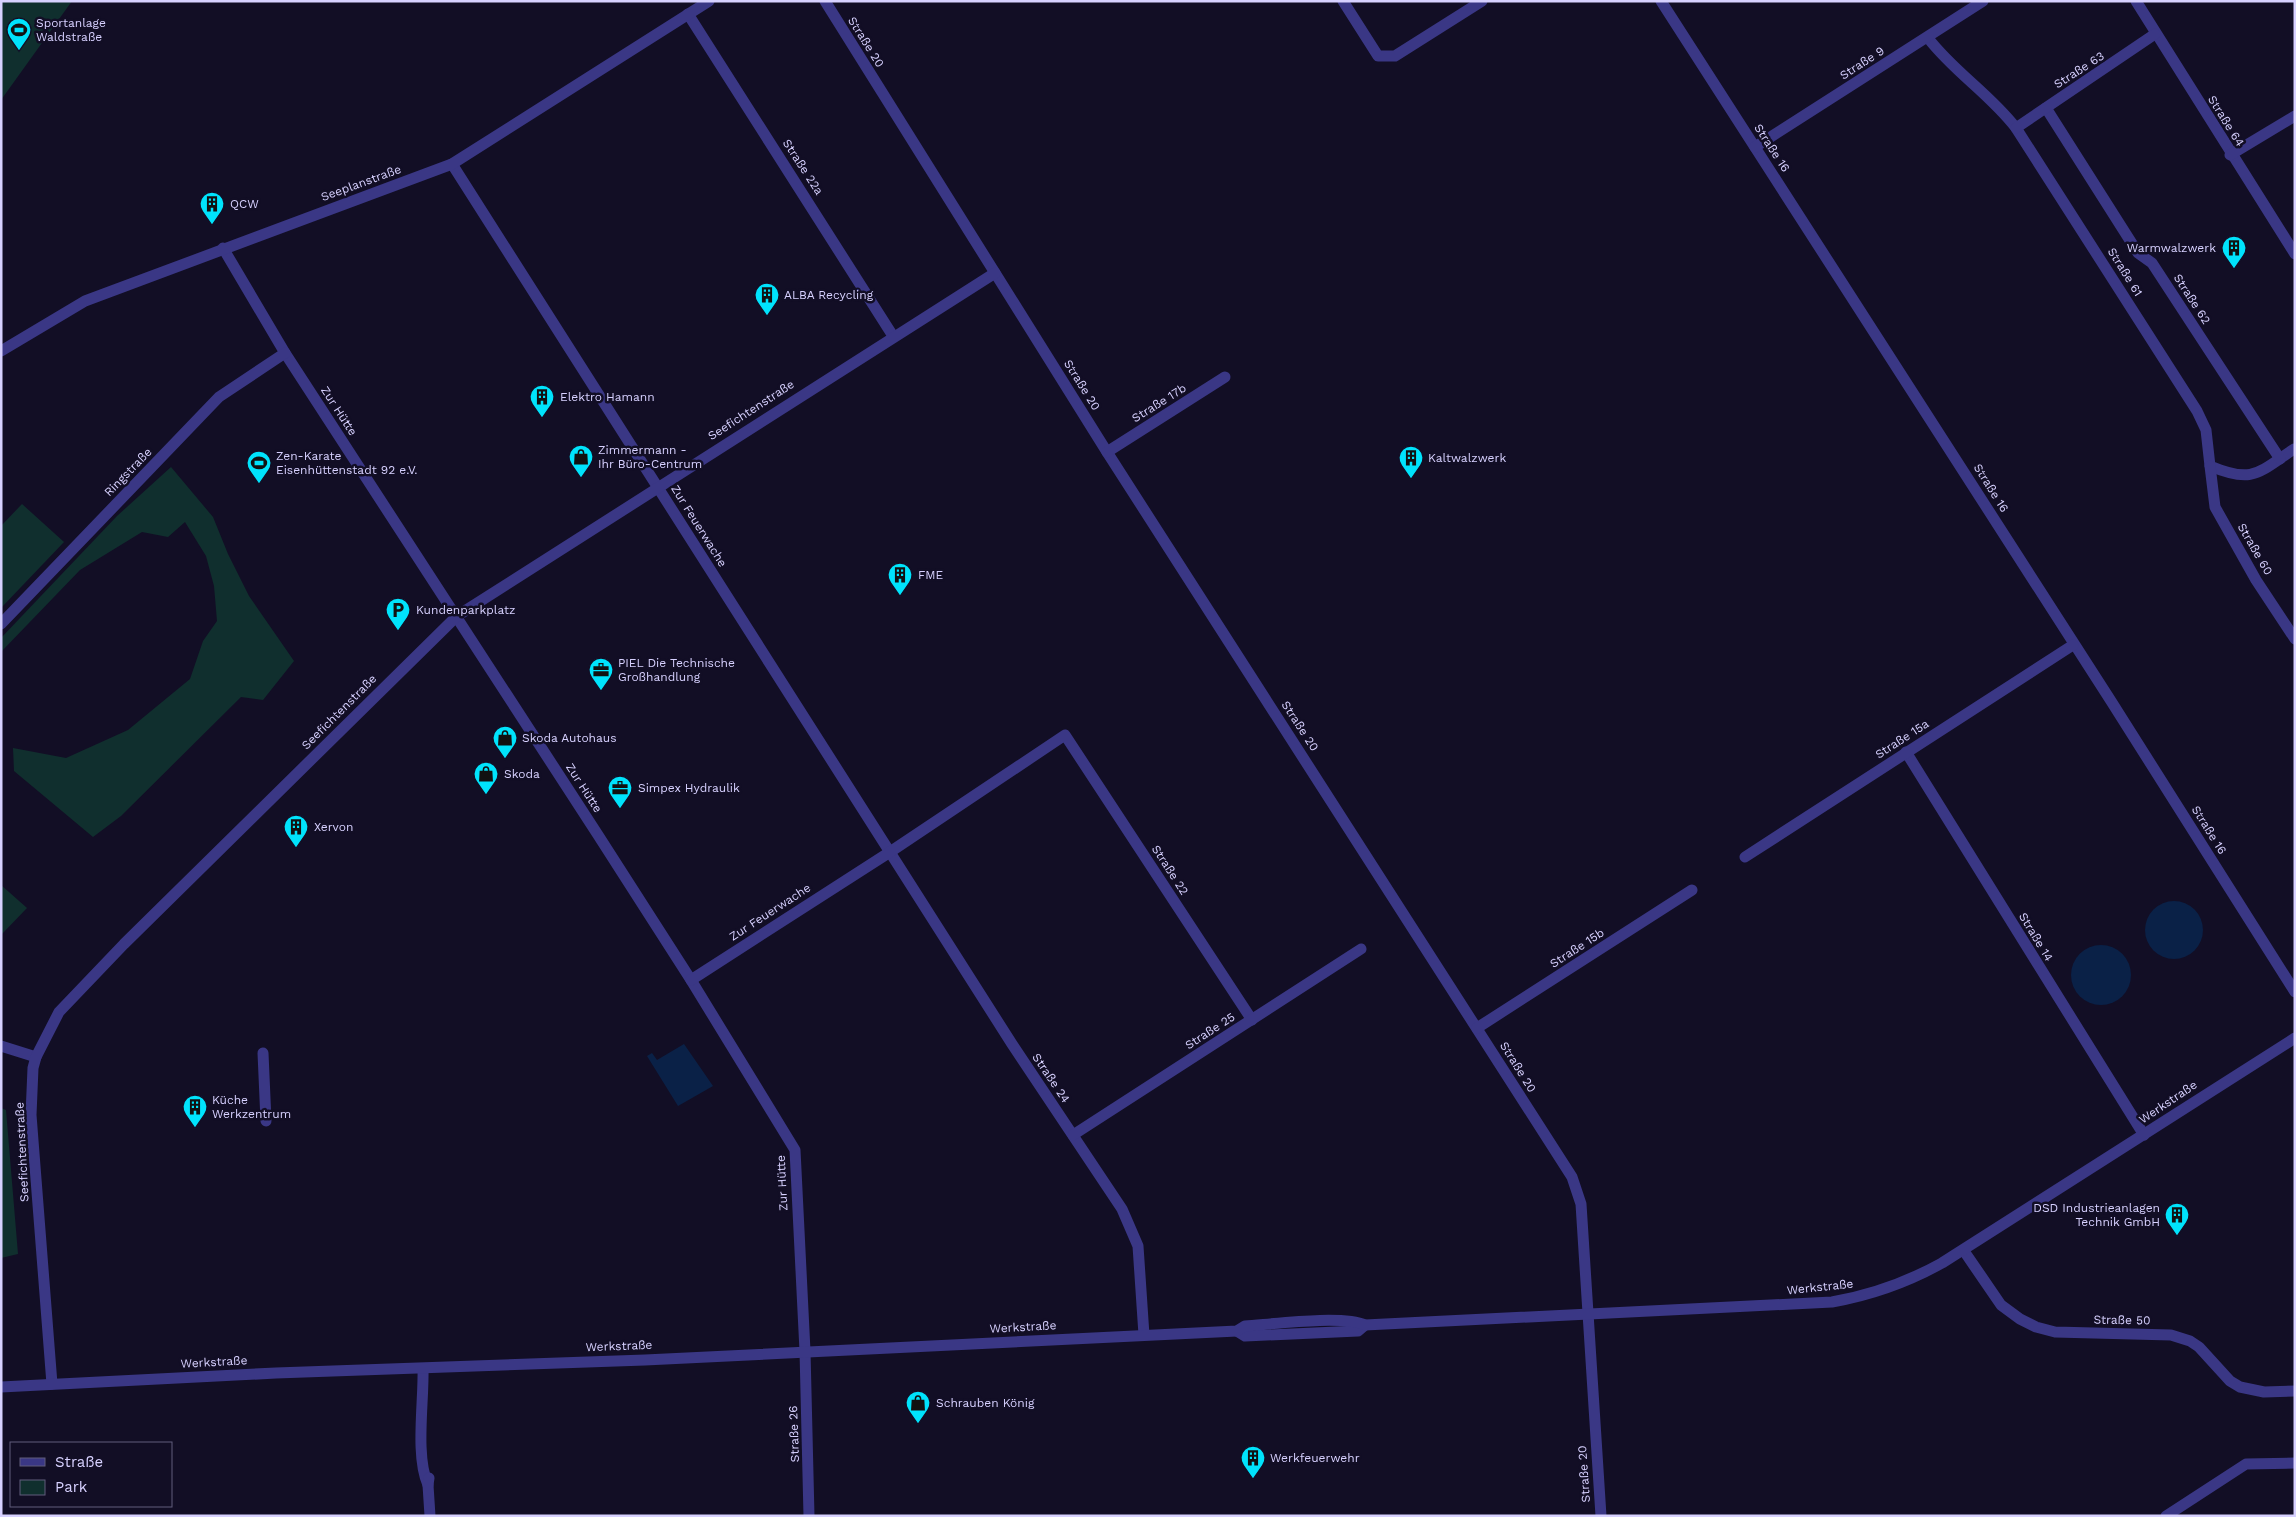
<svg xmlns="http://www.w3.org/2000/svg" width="2296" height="1517" viewBox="0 0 2296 1517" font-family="'Work Sans',sans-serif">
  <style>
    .green { fill: #102f2e }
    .water { fill: #0a2147 }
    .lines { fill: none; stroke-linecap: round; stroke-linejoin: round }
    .minor { stroke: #3a3785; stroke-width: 11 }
    .labels { text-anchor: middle; stroke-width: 5; stroke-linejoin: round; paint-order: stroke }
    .poi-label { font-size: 12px; fill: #d7d1ff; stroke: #120e25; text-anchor: start }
    .street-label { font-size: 12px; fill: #d7d1ff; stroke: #120e25 }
  </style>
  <rect width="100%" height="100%" fill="#120e25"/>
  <g class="green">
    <polygon points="1,1 72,1 1,100"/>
    <polygon points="171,467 213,517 228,554 249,596 294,661 263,700 241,697 121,816 93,837 14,771 13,748 66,758 128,730 190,679 203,641 217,621 214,586 206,556 185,522 168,537 142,532 80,570 1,652 1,638 117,516"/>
    <polygon points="22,504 64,542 1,608 1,526"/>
    <polygon points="1,885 27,908 1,935"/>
    <polygon points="1,1108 6,1110 18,1254 1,1258"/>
  </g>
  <g class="water">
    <circle cx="2174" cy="930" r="29"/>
    <circle cx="2101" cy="975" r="30"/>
    <polygon points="684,1044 713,1086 678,1106 647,1056 652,1053 657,1060"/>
  </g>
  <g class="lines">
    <g class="minor">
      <polyline points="825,1 1107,452 1572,1177 1581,1204 1601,1516"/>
      <polyline points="1343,1 1378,56 1395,56 1482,1"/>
      <polyline points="1661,1 2111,701 2295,992"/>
      <polyline points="2136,1 2295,254"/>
      <polyline points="688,14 893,336"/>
      <path d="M1928,38C1954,72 1990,94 2016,128L2197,411L2206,430L2210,466C2253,484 2258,473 2294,449"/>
      <polyline points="2046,108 2138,253 2152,263 2280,459"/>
      <polyline points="2016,128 2155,34"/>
      <polyline points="1755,147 1983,1"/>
      <polyline points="2230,155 2295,116"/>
      <polyline points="452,164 1012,1044 1122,1209 1138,1246 1144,1335"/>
      <polyline points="223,248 285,353 598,835 691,980 795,1150 805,1351 809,1516"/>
      <polyline points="1,351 85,301 452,164 709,1"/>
      <polyline points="1107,452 1225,377"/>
      <polyline points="2210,466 2215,507 2256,580 2295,639"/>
      <polyline points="1,624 219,397 285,353"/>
      <polyline points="1906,752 2144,1135"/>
      <polyline points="1745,857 2073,645"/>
      <polyline points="691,980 890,852 1065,735 1252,1020"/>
      <polyline points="1477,1028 1692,890"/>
      <polyline points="1,1046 36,1057"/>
      <polyline points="263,1053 266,1121"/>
      <polyline points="1073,1135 1361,949"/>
      <polyline points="1964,1251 2001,1305 2020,1319 2036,1327 2055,1332 2171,1335 2190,1341 2199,1347 2230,1381 2240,1387 2264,1392 2295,1391"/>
      <polyline points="1237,1331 1245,1336 1358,1331 1365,1325"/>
      <path d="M423,1369C424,1401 415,1456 428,1485"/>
      <polyline points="52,1384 31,1115 33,1068 36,1057 59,1012 124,944 457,616 995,273"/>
      <path d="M1,1387L276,1373L645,1360L1237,1331L1245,1326C1273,1324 1343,1315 1365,1325L1832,1302C1872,1295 1906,1283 1942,1263L2295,1038"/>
      <polyline points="429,1478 428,1485 430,1516"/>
      <polyline points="2166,1516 2246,1464 2295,1463"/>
    </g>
  </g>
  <defs>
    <symbol id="stadium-pin" viewBox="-11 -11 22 30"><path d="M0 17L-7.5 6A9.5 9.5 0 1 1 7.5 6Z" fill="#00e3fc" stroke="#120e25"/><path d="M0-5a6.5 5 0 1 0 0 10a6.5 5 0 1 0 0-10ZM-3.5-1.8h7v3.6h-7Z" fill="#111"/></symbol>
    <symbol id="building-pin" viewBox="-11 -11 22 30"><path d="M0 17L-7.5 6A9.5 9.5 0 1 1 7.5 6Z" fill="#00e3fc" stroke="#120e25"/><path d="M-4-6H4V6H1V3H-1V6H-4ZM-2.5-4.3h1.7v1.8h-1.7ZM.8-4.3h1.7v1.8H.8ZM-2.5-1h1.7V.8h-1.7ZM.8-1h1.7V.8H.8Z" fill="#111"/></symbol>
    <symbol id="shop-pin" viewBox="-11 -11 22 30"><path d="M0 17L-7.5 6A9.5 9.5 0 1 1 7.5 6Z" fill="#00e3fc" stroke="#120e25"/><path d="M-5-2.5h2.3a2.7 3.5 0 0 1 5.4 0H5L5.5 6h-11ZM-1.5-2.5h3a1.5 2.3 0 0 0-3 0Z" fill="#111"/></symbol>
    <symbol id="parking-pin" viewBox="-11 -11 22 30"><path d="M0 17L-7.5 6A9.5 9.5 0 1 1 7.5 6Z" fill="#00e3fc" stroke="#120e25"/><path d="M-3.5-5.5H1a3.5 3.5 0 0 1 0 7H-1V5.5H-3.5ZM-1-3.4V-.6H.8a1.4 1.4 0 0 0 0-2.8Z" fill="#111"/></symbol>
    <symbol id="office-pin" viewBox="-11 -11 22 30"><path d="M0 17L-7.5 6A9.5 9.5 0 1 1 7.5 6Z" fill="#00e3fc" stroke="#120e25"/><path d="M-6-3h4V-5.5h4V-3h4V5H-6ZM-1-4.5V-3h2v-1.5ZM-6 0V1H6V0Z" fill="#111"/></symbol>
  </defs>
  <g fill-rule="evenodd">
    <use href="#stadium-pin" x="5" y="16" width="28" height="38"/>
    <use href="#building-pin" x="198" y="190" width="28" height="38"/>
    <use href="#building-pin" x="2220" y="234" width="28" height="38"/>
    <use href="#building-pin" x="753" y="281" width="28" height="38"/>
    <use href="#building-pin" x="528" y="383" width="28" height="38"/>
    <use href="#shop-pin" x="567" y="443" width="28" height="38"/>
    <use href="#building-pin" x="1397" y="444" width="28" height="38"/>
    <use href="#stadium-pin" x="245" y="449" width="28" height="38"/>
    <use href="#building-pin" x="886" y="561" width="28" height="38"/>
    <use href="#parking-pin" x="384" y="596" width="28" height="38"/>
    <use href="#office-pin" x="587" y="656" width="28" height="38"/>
    <use href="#shop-pin" x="491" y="724" width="28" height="38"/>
    <use href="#shop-pin" x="472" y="760" width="28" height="38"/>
    <use href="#office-pin" x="606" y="774" width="28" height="38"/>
    <use href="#building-pin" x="282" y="813" width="28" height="38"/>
    <use href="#building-pin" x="181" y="1093" width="28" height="38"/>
    <use href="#building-pin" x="2163" y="1201" width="28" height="38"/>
    <use href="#shop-pin" x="904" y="1389" width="28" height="38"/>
    <use href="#building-pin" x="1239" y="1444" width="28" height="38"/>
  </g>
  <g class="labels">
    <g class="poi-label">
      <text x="36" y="27">Sportanlage<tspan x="36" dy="14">Waldstraße</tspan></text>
      <text x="230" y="208">QCW</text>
      <text x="2216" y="252" text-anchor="end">Warmwalzwerk</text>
      <text x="784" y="299">ALBA Recycling</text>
      <text x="560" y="401">Elektro Hamann</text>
      <text x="598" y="454">Zimmermann -<tspan x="598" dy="14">Ihr Büro-Centrum</tspan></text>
      <text x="276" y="460">Zen-Karate<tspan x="276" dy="14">Eisenhüttenstadt 92 e.V.</tspan></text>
      <text x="1428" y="462">Kaltwalzwerk</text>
      <text x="918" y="579">FME</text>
      <text x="416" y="614">Kundenparkplatz</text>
      <text x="618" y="667">PIEL Die Technische<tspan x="618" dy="14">Großhandlung</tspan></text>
      <text x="522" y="742">Skoda Autohaus</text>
      <text x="504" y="778">Skoda</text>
      <text x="638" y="792">Simpex Hydraulik</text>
      <text x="314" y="831">Xervon</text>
      <text x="212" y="1104">Küche<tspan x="212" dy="14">Werkzentrum</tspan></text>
      <text x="2160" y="1212" text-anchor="end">DSD Industrieanlagen<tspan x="2160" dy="14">Technik GmbH</tspan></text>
      <text x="936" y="1407">Schrauben König</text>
      <text x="1270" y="1462">Werkfeuerwehr</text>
    </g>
    <g class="street-label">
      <text transform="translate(866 42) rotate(58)" y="4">Straße 20</text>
      <text transform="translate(1862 63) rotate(-33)" y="4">Straße 9</text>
      <text transform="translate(2079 70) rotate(-33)" y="4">Straße 63</text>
      <text transform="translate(2226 121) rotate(58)" y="4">Straße 64</text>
      <text transform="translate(1772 148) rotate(57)" y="4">Straße 16</text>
      <text transform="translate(803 167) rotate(57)" y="4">Straße 22a</text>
      <text transform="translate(361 183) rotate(-20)" y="4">Seeplanstraße</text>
      <text transform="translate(2125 272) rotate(58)" y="4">Straße 61</text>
      <text transform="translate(2192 299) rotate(57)" y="4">Straße 62</text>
      <text transform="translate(1082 385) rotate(58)" y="4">Straße 20</text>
      <text transform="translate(1159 403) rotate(-32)" y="4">Straße 17b</text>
      <text transform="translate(751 410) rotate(-33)" y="4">Seefichtenstraße</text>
      <text transform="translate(339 411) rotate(57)" y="4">Zur Hütte</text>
      <text transform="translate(128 472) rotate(-46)" y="4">Ringstraße</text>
      <text transform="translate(1991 488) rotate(58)" y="4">Straße 16</text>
      <text transform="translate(699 526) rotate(58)" y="4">Zur Feuerwache</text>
      <text transform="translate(2255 549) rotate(60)" y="4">Straße 60</text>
      <text transform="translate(339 712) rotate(-45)" y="4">Seefichtenstraße</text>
      <text transform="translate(1300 726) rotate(57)" y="4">Straße 20</text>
      <text transform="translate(1902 739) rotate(-33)" y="4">Straße 15a</text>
      <text transform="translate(584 788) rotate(57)" y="4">Zur Hütte</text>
      <text transform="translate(2209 830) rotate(58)" y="4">Straße 16</text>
      <text transform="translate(1170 870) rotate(57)" y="4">Straße 22</text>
      <text transform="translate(770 912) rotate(-33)" y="4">Zur Feuerwache</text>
      <text transform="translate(2036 937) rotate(59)" y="4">Straße 14</text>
      <text transform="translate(1577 948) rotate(-33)" y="4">Straße 15b</text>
      <text transform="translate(1210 1031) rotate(-33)" y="4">Straße 25</text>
      <text transform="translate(1518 1067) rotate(58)" y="4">Straße 20</text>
      <text transform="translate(1051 1078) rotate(56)" y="4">Straße 24</text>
      <text transform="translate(2168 1102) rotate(-34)" y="4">Werkstraße</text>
      <text transform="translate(22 1152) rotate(-93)" y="4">Seefichtenstraße</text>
      <text transform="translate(782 1183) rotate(-93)" y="4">Zur Hütte</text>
      <text transform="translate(1820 1287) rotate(-6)" y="4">Werkstraße</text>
      <text transform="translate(2122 1320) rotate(1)" y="4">Straße 50</text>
      <text transform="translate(1023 1327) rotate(-3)" y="4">Werkstraße</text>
      <text transform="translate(619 1346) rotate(-2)" y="4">Werkstraße</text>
      <text transform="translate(214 1362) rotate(-3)" y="4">Werkstraße</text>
      <text transform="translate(794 1434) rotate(-92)" y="4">Straße 26</text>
      <text transform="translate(1584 1474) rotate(-94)" y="4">Straße 20</text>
    </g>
  </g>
  <rect width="2296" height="1517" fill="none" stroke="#d7d1ff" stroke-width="5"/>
  <rect x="10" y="1442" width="162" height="65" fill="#120e25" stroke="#615c7c"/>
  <rect x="20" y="1458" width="25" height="8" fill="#3a3785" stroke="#615c7c"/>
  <text x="55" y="1467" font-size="15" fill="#d7d1ff">Straße</text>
  <rect x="20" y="1480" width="25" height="15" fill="#102f2e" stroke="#615c7c"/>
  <text x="55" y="1492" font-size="15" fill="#d7d1ff">Park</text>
</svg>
